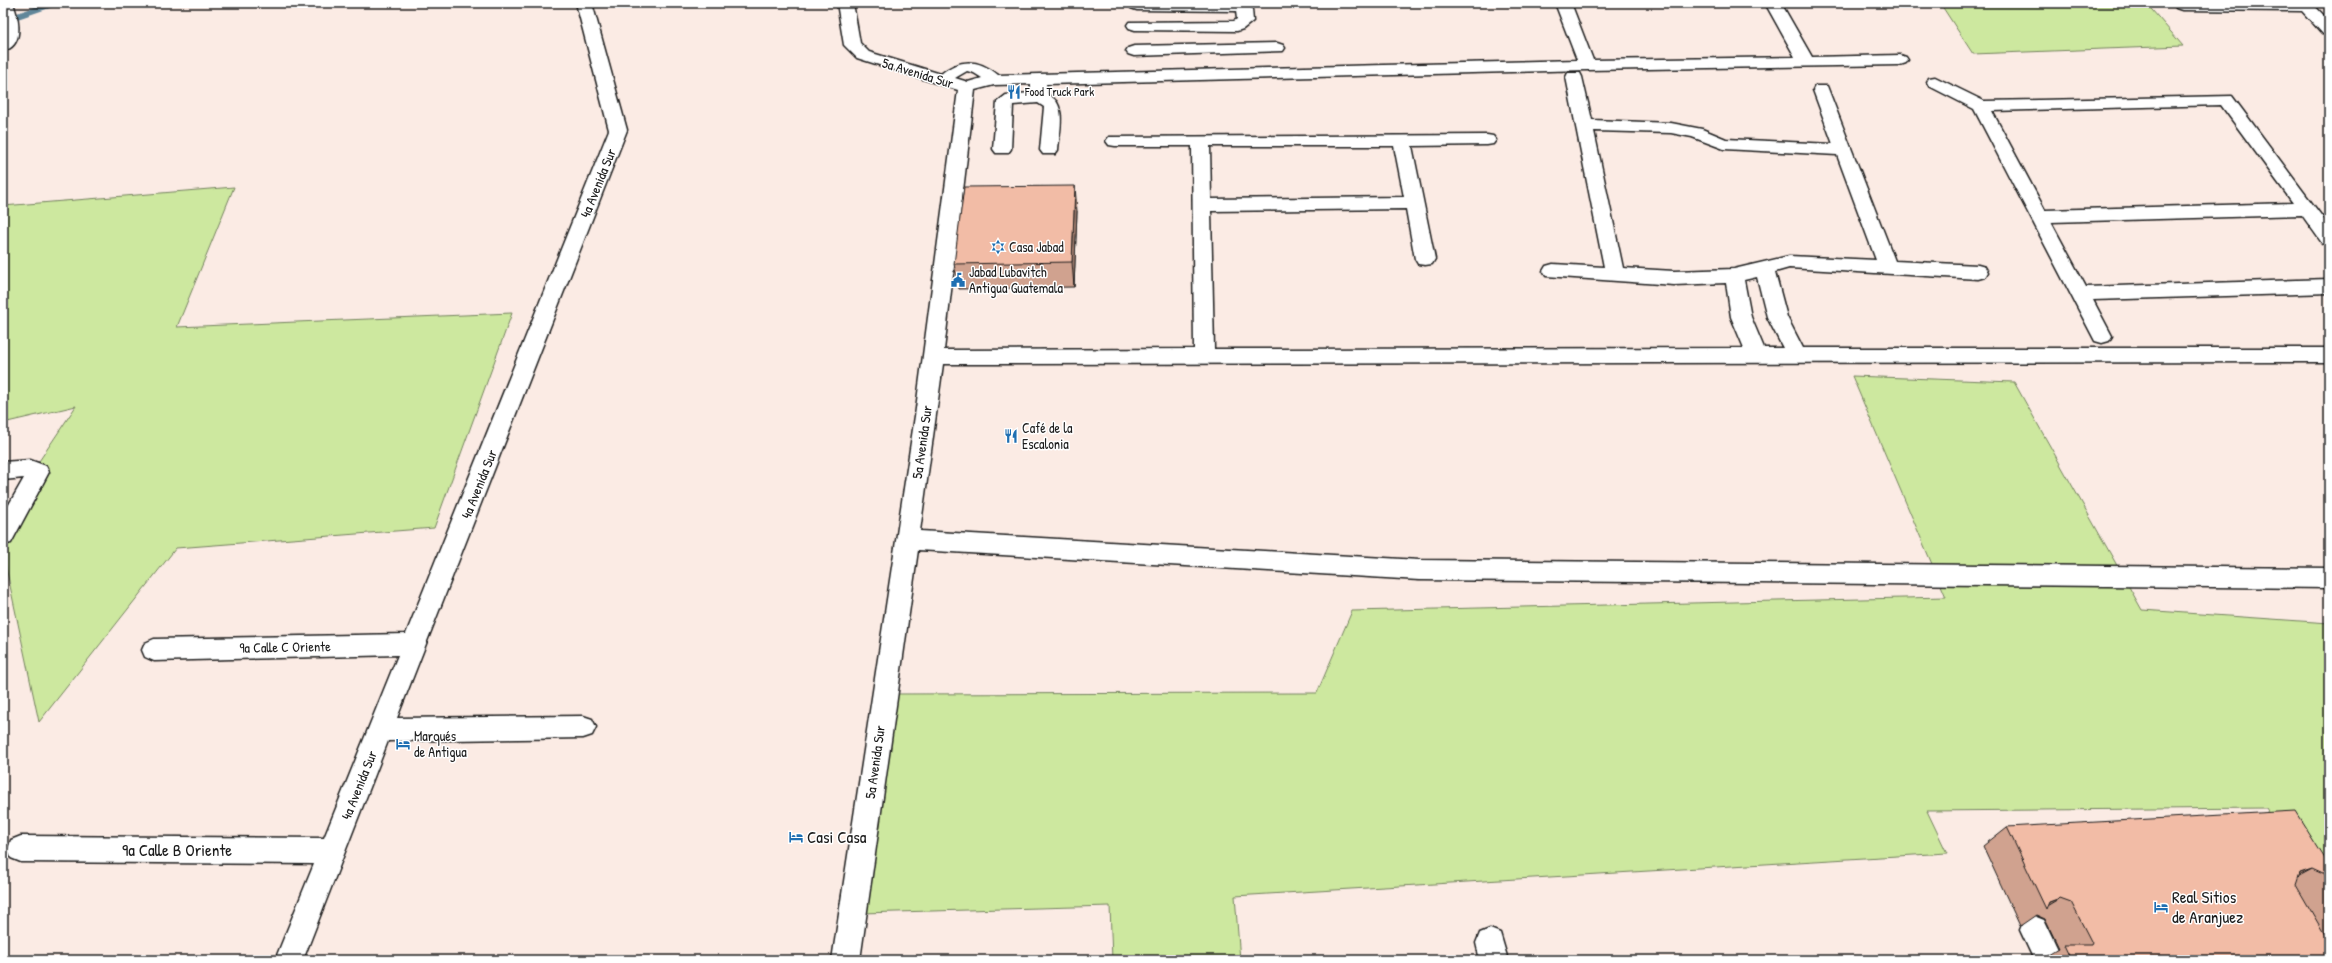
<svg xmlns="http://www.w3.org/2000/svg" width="2332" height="963" viewBox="0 0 2332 963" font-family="'Patrick Hand',sans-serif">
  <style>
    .green { fill: #cde89f; stroke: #74825e }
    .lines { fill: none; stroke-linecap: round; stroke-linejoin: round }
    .stream { stroke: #608699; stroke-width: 6 }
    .minor-casing { stroke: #1c1c1c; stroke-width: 3 }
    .minor { fill: #fff; fill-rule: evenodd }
    .wall { fill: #d0a28f; stroke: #1c1c1c }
    .shaded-wall { fill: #a98474; stroke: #1c1c1c }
    .building { fill: #f2bca6; stroke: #1c1c1c }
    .labels { text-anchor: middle; stroke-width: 3; stroke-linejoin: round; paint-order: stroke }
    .far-poi-label { font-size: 12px; fill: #1c1c1c; stroke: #fff; text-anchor: start }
    .street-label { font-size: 14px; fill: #1c1c1c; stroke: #fff }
    .poi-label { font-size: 14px; fill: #1c1c1c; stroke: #fff; text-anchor: start }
    .near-poi-label { font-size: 17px; fill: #1c1c1c; stroke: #fff; text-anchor: start }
    .near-street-label { font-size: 17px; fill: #1c1c1c; stroke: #fff }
  </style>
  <rect width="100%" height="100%" fill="#fbebe4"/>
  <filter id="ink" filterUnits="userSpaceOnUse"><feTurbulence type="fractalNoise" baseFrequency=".025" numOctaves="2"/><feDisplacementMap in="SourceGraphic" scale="8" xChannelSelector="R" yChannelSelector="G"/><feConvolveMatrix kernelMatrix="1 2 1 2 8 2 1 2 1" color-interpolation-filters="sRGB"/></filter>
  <g filter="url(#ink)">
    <g class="green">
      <polygon points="1940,3 2146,3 2183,46 1973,54"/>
      <polygon points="234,187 177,327 512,313 434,528 176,548 39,722 3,553 3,515 76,406 3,423 3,206"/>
      <polygon points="1852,376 2014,382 2142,610 2329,623 2329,907 2266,808 1927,811 1947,853 1235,896 1240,960 1112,960 1110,906 861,913 889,694 1317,693 1352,611 1946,597"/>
    </g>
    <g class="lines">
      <polyline class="stream" points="3,21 55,3"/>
      <defs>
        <g id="minor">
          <path d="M3,3H12L14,6C19,21 24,46 3,51Z"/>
          <polygon points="576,3 592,3 627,130 397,718 583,716 592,719 596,727 592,735 583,738 388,741 303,960 275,960 314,864 21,862 11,858 8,849 11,840 21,836 324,838 398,655 154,661 145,657 142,650 145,643 154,639 406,634 609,130"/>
          <path d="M837,3H853L860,43L869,52L941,74C960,58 979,59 998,75L1577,60L1555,3H1571L1593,60L1795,57L1765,3H1781L1812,57L1900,55L1906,57L1908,60L1906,63L1900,65L1587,70L1046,84L1048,95C1068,103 1059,133 1058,150L1055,154H1043L1040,150L1044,107L1038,103L1013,105L1011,149L1008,153H996L993,149L997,102L1006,95L1031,93V84L994,85L975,90L944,350L1194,349L1192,146H1115L1109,145L1106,141L1109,137L1487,135L1493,136L1496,140L1493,144L1487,145L1412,146L1435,259L1432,264L1425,265L1418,264L1415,259L1406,209L1211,211L1214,349L1744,348L1731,317L1726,283L1674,285L1546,276L1543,271L1546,266L1553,264L1604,267L1566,77L1568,73H1580L1582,77L1592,120L1671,123L1702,129L1726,139L1833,144L1813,90L1815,86H1827L1895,261L1978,265L1985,267L1988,272L1985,277L1978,279L1789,268L1775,272L1787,317L1803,348H2329V362L943,364L920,531L1419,560L2329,568V588L1419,580L918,550L860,960H832L915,416L958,90L857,58L844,45ZM967,71L974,73L982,78L968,82L955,78ZM1594,131L1671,133L1692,137L1724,149L1837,155L1876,260L1789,256L1734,269L1674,271L1623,268ZM1210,146H1394L1404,197L1211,199ZM1757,277L1767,317L1783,348H1764L1751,317L1744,280Z"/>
          <polygon points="1131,3 1247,3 1252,9 1253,21 1243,29 1237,31 1135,30 1129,28 1127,25 1129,22 1234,21 1237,19 1236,11 1137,10 1131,8 1129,5"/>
          <polygon points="2176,3 2312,3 2329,21 2329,36 2323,34 2302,11 2182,10 2176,8 2174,5"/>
          <polygon points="1277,43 1283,45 1285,48 1283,51 1134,56 1128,54 1126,51 1128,48 1134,46"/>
          <path d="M1935,77L1984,101L2232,96L2329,226V245L2322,243L2302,215L2051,222L2086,287L2329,279V293L2093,300L2112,336L2109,341L2102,343L2095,341L1974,109L1929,86L1927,82L1929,78ZM2221,105L2293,203L2045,210L1992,111Z"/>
          <polygon points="30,460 46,466 49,472 11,543 3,545 3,515 24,478 3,480 3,462"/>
          <polygon points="2034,916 2044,920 2063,960 2034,960 2020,930 2024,920"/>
          <polygon points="1490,929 1500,933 1508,960 1480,960 1476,943 1480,933"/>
        </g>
      </defs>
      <use href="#minor" class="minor-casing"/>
      <use href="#minor" class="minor"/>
    </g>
    <g class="wall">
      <polygon points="1077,211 1074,287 959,289 954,264"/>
      <polygon points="2007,827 2329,865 2329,960 2039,960 2059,948 2045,919 2036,915 2020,926 1983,846"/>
    </g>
    <g class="shaded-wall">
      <polygon points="1075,186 1077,211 1074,287 1072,262"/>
      <polygon points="2312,869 2279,887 2300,873"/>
      <polygon points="2060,898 2045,907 2049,902"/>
    </g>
    <g class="building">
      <polygon points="1075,186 1072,262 954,264 964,187"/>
      <polygon points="2295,811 2329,865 2329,884 2323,874 2312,869 2300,873 2296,885 2329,942 2329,960 2071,960 2064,945 2091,945 2092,943 2071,902 2060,898 2049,902 2046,909 2007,827"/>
    </g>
  </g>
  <defs>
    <symbol id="restaurant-bare" viewBox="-9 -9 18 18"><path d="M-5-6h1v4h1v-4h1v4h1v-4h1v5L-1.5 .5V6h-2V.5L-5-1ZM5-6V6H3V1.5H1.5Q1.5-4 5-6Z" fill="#1f6fb2" stroke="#fff" stroke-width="2.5" paint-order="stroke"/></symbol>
    <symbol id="synagogue-bare" viewBox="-9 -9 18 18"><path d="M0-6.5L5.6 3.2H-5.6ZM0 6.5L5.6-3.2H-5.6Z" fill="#1f6fb2" stroke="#fff" stroke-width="2.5" paint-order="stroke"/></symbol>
    <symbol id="civic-bare" viewBox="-9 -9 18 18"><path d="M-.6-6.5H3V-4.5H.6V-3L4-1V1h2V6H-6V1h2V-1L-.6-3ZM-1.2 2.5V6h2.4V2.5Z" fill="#1f6fb2" stroke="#fff" stroke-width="2.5" paint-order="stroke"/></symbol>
    <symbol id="hotel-bare" viewBox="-9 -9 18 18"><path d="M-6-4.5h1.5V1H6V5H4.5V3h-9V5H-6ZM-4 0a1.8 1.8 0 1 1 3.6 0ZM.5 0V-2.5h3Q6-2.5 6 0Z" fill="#1f6fb2" stroke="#fff" stroke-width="2.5" paint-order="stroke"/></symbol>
  </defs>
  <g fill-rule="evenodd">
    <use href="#restaurant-bare" x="1004" y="82" width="20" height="20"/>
    <use href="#synagogue-bare" x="988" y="237" width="20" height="20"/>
    <use href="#civic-bare" x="948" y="270" width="20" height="20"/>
    <use href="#restaurant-bare" x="1001" y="426" width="20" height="20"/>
    <use href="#hotel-bare" x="393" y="734" width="20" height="20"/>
    <use href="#hotel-bare" x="786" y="827" width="20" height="20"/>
    <use href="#hotel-bare" x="2151" y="897" width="20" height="20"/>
  </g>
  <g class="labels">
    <g class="far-poi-label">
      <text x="1025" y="96">Food Truck Park</text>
    </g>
    <g class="street-label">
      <text transform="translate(918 73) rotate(17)" y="5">5a Avenida Sur</text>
      <text transform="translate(598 183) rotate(-68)" y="5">4a Avenida Sur</text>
      <text transform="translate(922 442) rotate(-82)" y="5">5a Avenida Sur</text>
      <text transform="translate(479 484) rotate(-68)" y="5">4a Avenida Sur</text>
      <text transform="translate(285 647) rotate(-1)" y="5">9a Calle C Oriente</text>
      <text transform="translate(875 762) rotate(-82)" y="5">5a Avenida Sur</text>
      <text transform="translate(359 785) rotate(-68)" y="5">4a Avenida Sur</text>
    </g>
    <g class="poi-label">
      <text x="1009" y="252">Casa Jabad</text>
      <text x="969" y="277">Jabad Lubavitch<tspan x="969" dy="16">Antigua Guatemala</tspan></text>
      <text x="1022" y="433">Café de la<tspan x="1022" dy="16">Escalonia</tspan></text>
      <text x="414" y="741">Marqués<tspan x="414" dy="16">de Antigua</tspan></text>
    </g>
    <g class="near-poi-label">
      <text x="807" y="843">Casi Casa</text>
      <text x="2172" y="903">Real Sitios<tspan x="2172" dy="20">de Aranjuez</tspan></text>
    </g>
    <g class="near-street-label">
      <text x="177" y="856">9a Calle B Oriente</text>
    </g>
  </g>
  <rect width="2332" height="963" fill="none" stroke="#fff" stroke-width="16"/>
  <rect x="8" y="8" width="2316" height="947" fill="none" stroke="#1c1c1c" stroke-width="1.5" filter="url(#ink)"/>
</svg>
